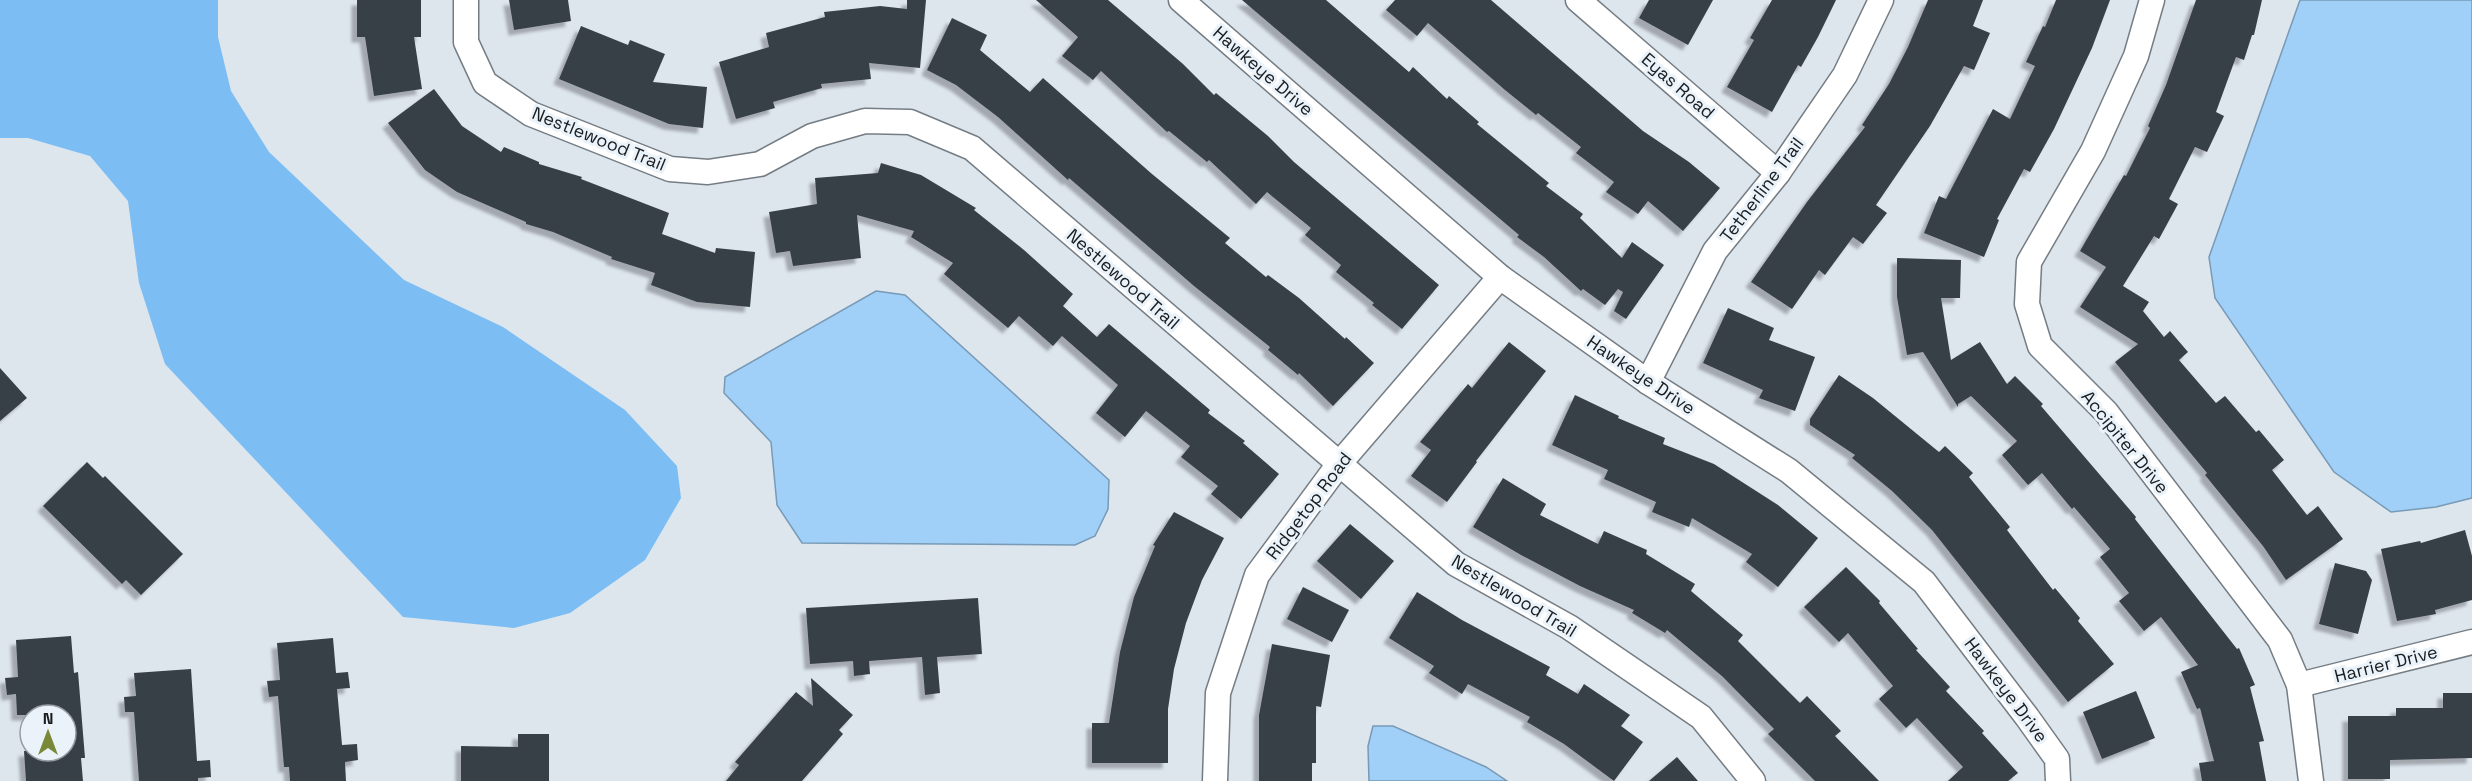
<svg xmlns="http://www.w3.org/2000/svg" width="2472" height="781" viewBox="0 0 2472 781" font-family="'Space Grotesk',sans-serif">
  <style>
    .green { fill: #7cbdf3 }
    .water { fill: #a0cff7; stroke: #789ab6; stroke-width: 1.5 }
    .building { fill: #394046; filter: url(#shadow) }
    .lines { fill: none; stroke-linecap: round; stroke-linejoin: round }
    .minor-casing { stroke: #757d84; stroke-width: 27 }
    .minor { stroke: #fff; stroke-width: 24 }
    .labels { text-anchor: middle; stroke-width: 6; stroke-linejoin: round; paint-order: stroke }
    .street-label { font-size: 18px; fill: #1a1d1f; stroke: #eaf2fa }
  </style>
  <defs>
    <filter id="shadow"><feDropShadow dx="-5.5" dy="5.5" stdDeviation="1.5" flood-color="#0004"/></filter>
  </defs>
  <rect width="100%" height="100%" fill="#dde5ed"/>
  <polygon class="green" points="0,0 218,0 218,37 231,91 269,152 404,280 503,327 625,410 677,466 681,498 645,560 570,613 514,628 403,617 165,364 139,283 128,201 90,156 28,138 0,138"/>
  <g class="water">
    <polygon points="2300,0 2472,0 2472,498 2436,507 2391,512 2334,472 2215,298 2209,257"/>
    <polygon points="876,291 905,295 1109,480 1108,509 1095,536 1075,545 802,543 777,505 771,442 724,393 725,377"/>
    <polygon points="1373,726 1393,726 1486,767 1507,781 1369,781 1368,746"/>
  </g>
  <g class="building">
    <polygon points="357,0 421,0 421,37 414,37 422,89 374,96 365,37 357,37"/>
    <polygon points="509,0 568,0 571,21 514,30"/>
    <polygon points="907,0 926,0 920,68 869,63 871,79 821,84 822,88 773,102 775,108 736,119 719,62 769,47 766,33 825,17 824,12 880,6 907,9"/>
    <polygon points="1036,0 1108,0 1183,64 1214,95 1216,93 1268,136 1294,162 1439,285 1402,329 1372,305 1374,303 1336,272 1341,265 1305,235 1311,228 1267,192 1256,204 1209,160 1207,162 1169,131 1167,132 1101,71 1093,80 1062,56 1078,37"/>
    <polygon points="1242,0 1326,0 1409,72 1413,67 1447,99 1449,96 1479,122 1477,124 1549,183 1546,186 1583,214 1580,218 1622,258 1632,242 1664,265 1626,319 1614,311 1623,292 1618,289 1605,305 1583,289 1581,291 1544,257 1517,237 1519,235"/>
    <polygon points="1395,0 1491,0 1643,131 1689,162 1720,188 1683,231 1648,201 1638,214 1606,192 1614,182 1576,153 1581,147 1538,113 1536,115 1505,90 1428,23 1417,36 1386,10"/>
    <polygon points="1649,0 1713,0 1688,45 1639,18"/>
    <polygon points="1772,0 1836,0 1818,37 1801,67 1798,65 1772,112 1727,87 1754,40 1750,38"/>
    <polygon points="1928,0 1983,0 1973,26 1990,33 1974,70 1964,66 1930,126 1876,205 1887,213 1876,227 1863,244 1853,237 1825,275 1819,270 1792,309 1751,282 1807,202 1865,127 1862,125 1889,84 1908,47"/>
    <polygon points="2056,0 2110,0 2092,48 2054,129 2030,172 2024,169 1997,219 1999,220 1984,257 1924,233 1939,196 1946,199 1993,109 2010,119 2035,66 2026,62 2043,26 2045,27"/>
    <polygon points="2196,0 2262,0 2254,35 2252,35 2244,60 2236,57 2216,112 2224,116 2207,152 2195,147 2169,199 2178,204 2159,239 2154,236 2123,286 2149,302 2143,311 2164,337 2170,331 2188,352 2179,360 2216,403 2225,396 2256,432 2259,430 2284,460 2272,470 2307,515 2318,506 2343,539 2286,580 2263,546 2205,475 2207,473 2115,362 2138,344 2080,307 2106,267 2080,251 2124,175 2126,176 2150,128 2148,126 2166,85"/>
    <polygon points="952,18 987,35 980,50 1030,92 1043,78 1152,174 1230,238 1225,243 1266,277 1268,275 1299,298 1345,339 1346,337 1374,363 1333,406 1299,373 1298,375 1268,350 1270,347 1194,286 1069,178 1068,180 998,117 956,85 927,70"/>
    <polygon points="581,26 628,45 630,40 665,54 653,82 707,87 703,128 669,124 559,79"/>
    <polygon points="434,89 462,126 501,152 504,147 539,162 539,164 582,177 581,179 669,213 662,234 715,253 716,248 755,252 750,307 697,302 651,285 655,273 611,259 612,257 553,232 526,224 526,222 457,192 425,170 388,123"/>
    <polygon points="881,163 921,175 976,208 974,210 1024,250 1073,294 1063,306 1097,337 1109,324 1210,410 1208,413 1245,441 1243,443 1279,474 1241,519 1211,494 1218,486 1181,457 1190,446 1146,411 1125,437 1096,413 1118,385 1062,336 1053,346 1019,316 1008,328 944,274 953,263 911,237 914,231 857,215 861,258 793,266 790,251 776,253 769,212 817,204 815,178 878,173"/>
    <polygon points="1897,258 1961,260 1960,298 1941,298 1951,360 1980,342 2007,384 2015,376 2043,404 2041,406 2136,517 2135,519 2237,649 2239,648 2255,685 2250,687 2264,741 2259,742 2266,781 2202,781 2199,763 2214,761 2200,708 2197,709 2181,672 2198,665 2161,617 2144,631 2119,601 2129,593 2100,557 2110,549 2074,507 2072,509 2042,473 2028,485 2002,455 2017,441 1971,396 1958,404 1958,407 1923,352 1907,355 1897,297"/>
    <polygon points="1728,308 1774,328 1769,340 1815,357 1795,411 1759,398 1763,390 1703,363"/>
    <polygon points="1509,342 1546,371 1476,461 1477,462 1447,502 1411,476 1431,450 1420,442 1468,384 1472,388"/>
    <polygon points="0,368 27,398 0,421"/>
    <polygon points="1839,375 1873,398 1939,452 1945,446 1973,473 1969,477 2010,527 2007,530 2053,590 2055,588 2080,618 2078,621 2114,664 2068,702 1932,530 1892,491 1852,458 1855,455 1810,425 1810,419"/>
    <polygon points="1575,395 1619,416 1618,418 1665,438 1663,444 1714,464 1778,505 1818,538 1778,587 1746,562 1752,554 1692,518 1689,527 1652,512 1656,502 1604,479 1608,470 1552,445"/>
    <polygon points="87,462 103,478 105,476 183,554 141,595 126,580 122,584 43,506"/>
    <polygon points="1503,478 1546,504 1540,515 1598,544 1604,531 1647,550 1646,554 1695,584 1691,591 1743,635 1738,641 1800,703 1807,696 1841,731 1835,736 1879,781 1815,781 1768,734 1774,729 1723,677 1667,630 1665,633 1632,613 1634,610 1580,586 1521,555 1473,527"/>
    <polygon points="1174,512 1224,538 1202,580 1186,623 1174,669 1168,709 1168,763 1092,763 1092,723 1109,723 1120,652 1134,597 1155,546 1153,545"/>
    <polygon points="1350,524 1394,561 1361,599 1317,561"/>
    <polygon points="2465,530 2472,556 2472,600 2435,610 2436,614 2397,621 2381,549 2420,541 2421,543"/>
    <polygon points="2335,563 2366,571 2372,580 2358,634 2319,624"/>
    <polygon points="1846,567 1880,601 1879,603 1918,649 1916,650 1950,687 1946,691 1984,731 1982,733 2018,773 2008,781 1948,781 1963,767 1917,718 1906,728 1879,699 1893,686 1848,633 1839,642 1804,607"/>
    <polygon points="1303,587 1349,610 1332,642 1287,619"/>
    <polygon points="1417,592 1462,620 1550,667 1546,675 1578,694 1584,684 1630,715 1621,726 1643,742 1614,781 1564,744 1527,722 1530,717 1468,684 1462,694 1429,673 1434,666 1389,638"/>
    <polygon points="978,598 982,654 937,657 940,693 925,695 922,657 869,661 870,674 854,676 853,661 810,664 806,608"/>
    <polygon points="71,636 74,673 78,672 85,758 81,758 83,781 26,781 24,751 66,751 66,715 17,715 16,694 7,695 5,678 18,677 16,640"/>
    <polygon points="333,638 336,673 348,672 350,688 337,689 342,745 357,744 358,760 345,762 346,781 290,781 289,767 284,767 278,696 269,697 267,681 280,680 277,643"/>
    <polygon points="1272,644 1330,655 1321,707 1316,706 1316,763 1312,763 1312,781 1259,781 1259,715"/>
    <polygon points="191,669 197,761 210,760 211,777 198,778 198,781 139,781 134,712 125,712 124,697 136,696 134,673"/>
    <polygon points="811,678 853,715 839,730 843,734 802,781 726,781 739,765 735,762 796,692 813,706"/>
    <polygon points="2136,691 2155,738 2102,759 2083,712"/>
    <polygon points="2443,693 2472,693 2472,758 2390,760 2390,779 2348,779 2348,716 2396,716 2396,708 2443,708"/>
    <polygon points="518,734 549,734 549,781 461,781 461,746 518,747"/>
    <polygon points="1677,757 1698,781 1649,781"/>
  </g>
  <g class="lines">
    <defs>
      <g id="minor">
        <polyline points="466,0 466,42 485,83 531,114 670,169 708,172 760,164 812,136 865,121 910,122 972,148 1456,564 1569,627 1701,717 1753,781"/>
        <polyline points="1181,0 1500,277 1648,382 1789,471 1924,582 2027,717 2057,759 2058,781"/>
        <polyline points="1578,0 1778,173"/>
        <polyline points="2152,0 2136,56 2093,151 2029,262 2027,304 2040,346 2106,412 2280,640 2299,685 2311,781"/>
        <polyline points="1648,382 1715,251 1778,173 1845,75 1881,0"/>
        <polyline points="2299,685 2472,642"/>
        <polyline points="1215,781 1218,693 1257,575 1339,464 1500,277"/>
      </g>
    </defs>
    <use href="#minor" class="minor-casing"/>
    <use href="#minor" class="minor"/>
  </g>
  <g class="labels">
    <g class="street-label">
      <text transform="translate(1263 71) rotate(41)" y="6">Hawkeye Drive</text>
      <text transform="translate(1678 86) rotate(41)" y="6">Eyas Road</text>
      <text transform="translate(599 139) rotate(22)" y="6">Nestlewood Trail</text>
      <text transform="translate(1762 190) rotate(-53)" y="6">Tetherline Trail</text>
      <text transform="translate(1123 279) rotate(41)" y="6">Nestlewood Trail</text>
      <text transform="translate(1641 375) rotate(34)" y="6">Hawkeye Drive</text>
      <text transform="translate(2125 442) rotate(51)" y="6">Accipiter Drive</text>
      <text transform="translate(1309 506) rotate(-53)" y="6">Ridgetop Road</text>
      <text transform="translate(1514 596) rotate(31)" y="6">Nestlewood Trail</text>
      <text transform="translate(2386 664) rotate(-14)" y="6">Harrier Drive</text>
      <text transform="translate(2006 690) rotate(53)" y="6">Hawkeye Drive</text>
    </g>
  </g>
  <g transform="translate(48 733)"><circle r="28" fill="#eaf2fa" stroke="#979da2" stroke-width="1.5"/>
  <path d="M0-4.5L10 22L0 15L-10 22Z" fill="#798937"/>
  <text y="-9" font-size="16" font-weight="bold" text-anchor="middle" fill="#1a1d1f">N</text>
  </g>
</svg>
